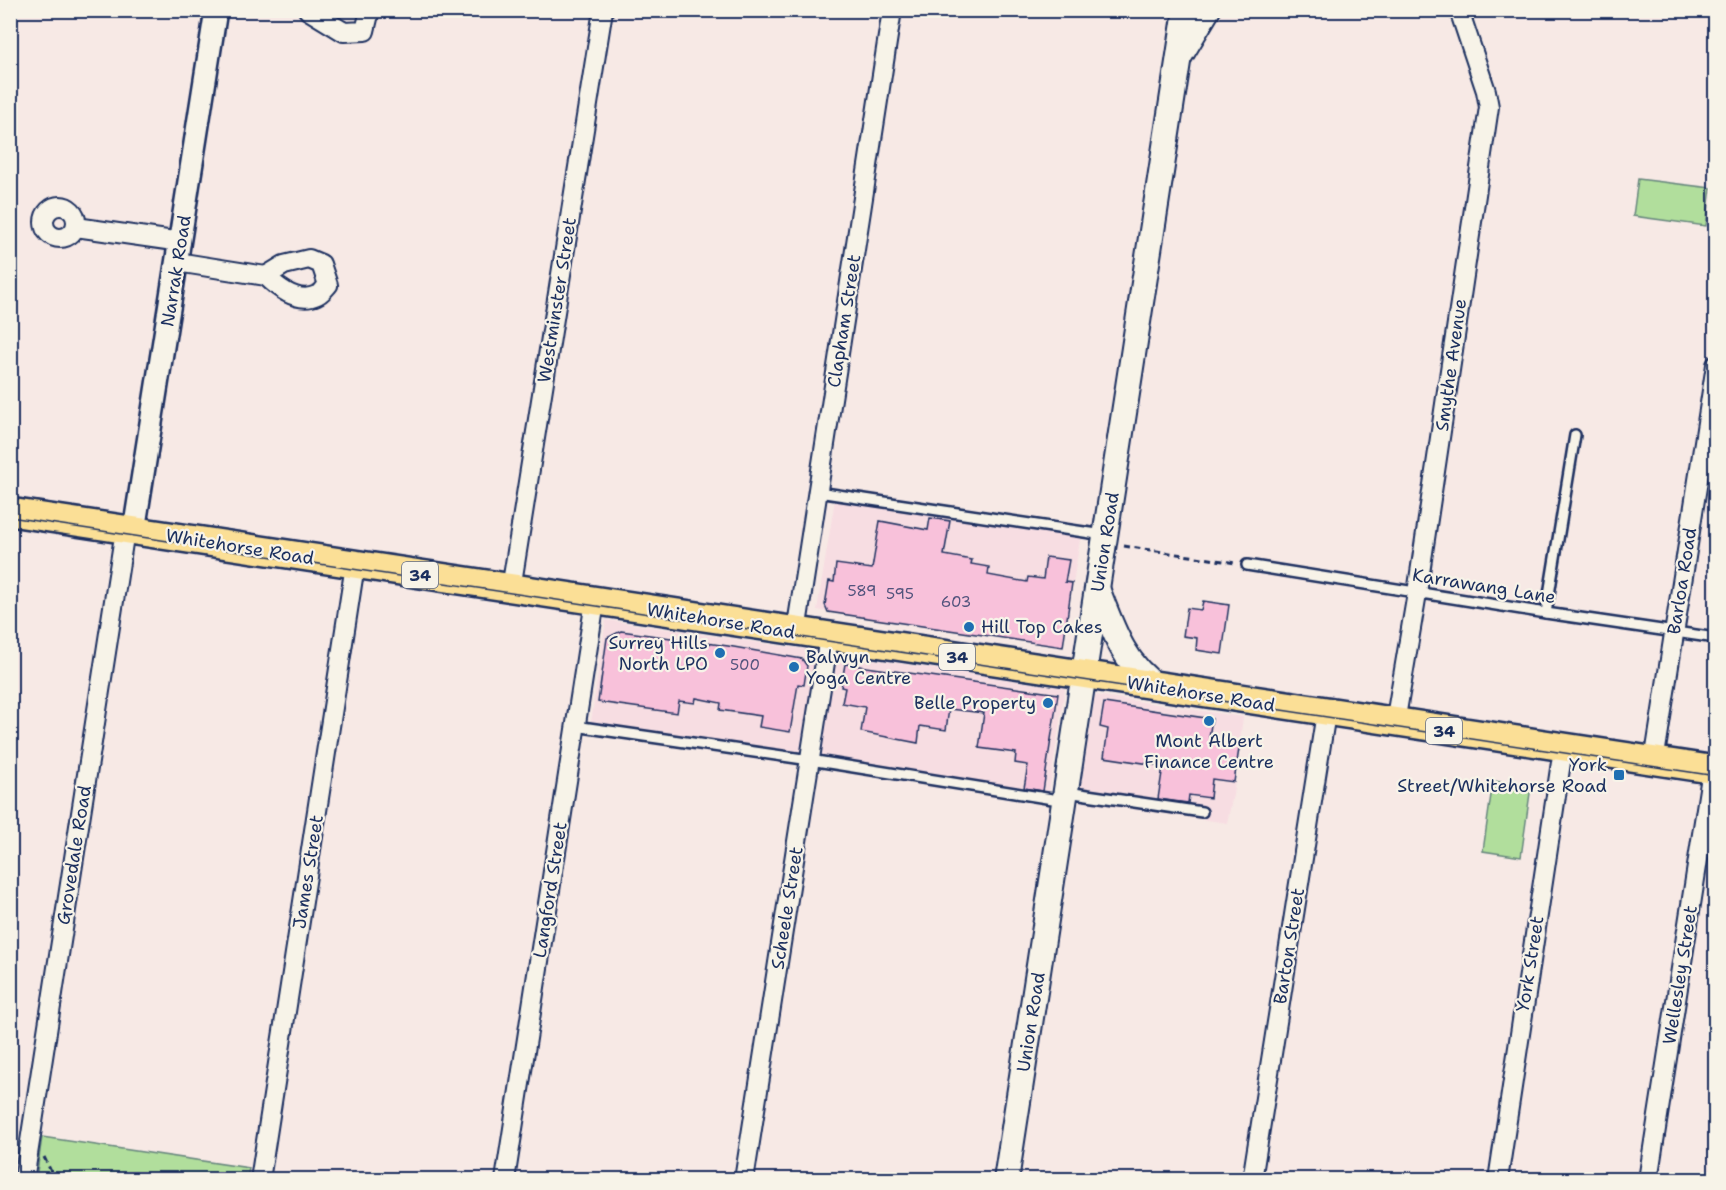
<svg xmlns="http://www.w3.org/2000/svg" width="1726" height="1190" viewBox="0 0 1726 1190" font-family="'Shantell Sans',sans-serif">
  <style>
    .built { fill: #f7dde2 }
    .green { fill: #b1de9c; stroke: #66867d; stroke-width: 1.5 }
    .building { fill: #f8c1da; stroke: #1b2f5e; stroke-width: 1.5 }
    .lines { fill: none; stroke-linecap: round; stroke-linejoin: round }
    .service-casing { stroke: #1b2f5e; stroke-width: 14 }
    .minor-casing { stroke: #1b2f5e; stroke-width: 22 }
    .tertiary-casing { stroke: #1b2f5e; stroke-width: 26 }
    .secondary-casing { stroke: #1b2f5e; stroke-width: 28 }
    .primary-casing { stroke: #1b2f5e; stroke-width: 32 }
    .path { stroke: #1b2f5e; stroke-width: 3; stroke-dasharray: 6 4.5; stroke-linecap: butt }
    .service { stroke: #f7f3e8; stroke-width: 9 }
    .minor { stroke: #f7f3e8; stroke-width: 18 }
    .tertiary { stroke: #f7f3e8; stroke-width: 21 }
    .secondary { stroke: #f7f3e8; stroke-width: 24 }
    .primary { stroke: #fbdf96; stroke-width: 27 }
    .tram { stroke: #1b2f5e; stroke-width: 1.5 }
    .poi-dot { fill: #1f6fb2; stroke: #f7f3e8; stroke-width: 2 }
    .labels { text-anchor: middle; stroke-width: 4.5; stroke-linejoin: round; paint-order: stroke }
    .number-label { font-size: 15px; fill: #52547d }
    .shield { fill: #f7f3e8; stroke: #5d6a87; stroke-width: 1.5 }
    .shield-label { font-size: 16px; font-weight: bold; fill: #1b2f5e }
    .street-label { font-size: 18px; fill: #1b2f5e; stroke: #f7f3e8 }
    .poi-label { font-size: 18px; fill: #1b2f5e; stroke: #f7f3e8; text-anchor: end }
  </style>
  <rect width="100%" height="100%" fill="#f7e9e5"/>
  <filter id="ink" filterUnits="userSpaceOnUse"><feTurbulence type="fractalNoise" baseFrequency=".0167" numOctaves="2"/><feDisplacementMap in="SourceGraphic" scale="12" xChannelSelector="R" yChannelSelector="G"/><feConvolveMatrix kernelMatrix="1 2 1 2 8 2 1 2 1" color-interpolation-filters="sRGB"/></filter>
  <g filter="url(#ink)">
    <g class="built">
      <polygon points="836,493 1082,527 1063,647 817,610"/>
      <polygon points="606,620 1065,688 1048,799 590,729"/>
      <polygon points="1095,695 1243,717 1233,795 1227,823 1079,801"/>
    </g>
    <g class="green">
      <polygon points="1638,179 1711,188 1706,226 1633,216"/>
      <polygon points="1493,781 1531,786 1521,857 1483,851"/>
      <polygon points="42,1137 249,1168 247,1179 36,1179"/>
    </g>
    <g class="building">
      <polygon points="930,518 950,521 944,555 972,560 971,564 989,567 988,575 1027,582 1028,577 1043,579 1046,557 1069,560 1065,582 1072,583 1063,647 828,612 825,605 829,581 834,582 836,564 872,569 880,521 928,530"/>
      <polygon points="1203,601 1229,605 1222,654 1196,650 1197,638 1183,636 1187,608 1201,610"/>
      <polygon points="621,631 728,646 802,659 807,666 804,685 798,684 790,732 759,727 761,716 720,710 721,703 696,698 695,703 679,701 677,713 598,702 607,638"/>
      <polygon points="845,664 1058,694 1043,791 1024,788 1028,765 1015,763 1016,753 979,748 984,713 949,709 946,730 920,726 918,743 861,732 865,707 842,703 845,688 841,687"/>
      <polygon points="1104,703 1212,719 1209,737 1240,742 1234,782 1212,779 1210,798 1189,795 1188,803 1158,799 1163,766 1104,757 1108,729 1100,727"/>
    </g>
    <g class="lines">
      <defs>
        <g id="service">
          <polyline points="818,492 1104,535"/>
          <polyline points="1247,565 1546,613 1716,638"/>
          <polyline points="1546,613 1575,435"/>
          <polyline points="575,726 810,760 1065,801"/>
          <polyline points="1067,792 1202,812"/>
        </g>
        <g id="minor">
          <polyline points="308,10 344,32 365,31 370,10"/>
          <polyline points="1181,60 1211,10"/>
          <circle cx="60" cy="222" r="16"/>
          <polyline points="76,227 181,242"/>
          <path d="M309,259L321,264L328,285C325,288 321,294 317,295C298,304 278,288 266,276L284,265Z"/>
          <polyline points="177,262 266,276"/>
          <polyline points="511,589 603,10"/>
          <polyline points="796,632 892,10"/>
          <polyline points="1395,723 1417,593 1489,107 1486,91 1459,10"/>
          <polyline points="1654,762 1716,365"/>
          <polyline points="24,1180 125,530"/>
          <polyline points="260,1180 355,565"/>
          <polyline points="505,1180 595,601"/>
          <polyline points="744,1180 829,637"/>
          <polyline points="1252,1180 1326,713"/>
          <polyline points="1498,1180 1563,749"/>
          <polyline points="1648,1180 1712,770"/>
        </g>
        <polyline id="tertiary" points="134,531 216,10"/>
        <g id="secondary">
          <path d="M1098,591C1112,627 1124,665 1158,687"/>
          <polyline points="1006,1180 1186,10"/>
        </g>
        <polyline id="primary" points="10,512 1716,770"/>
      </defs>
      <use href="#service" class="service-casing"/>
      <use href="#minor" class="minor-casing"/>
      <use href="#tertiary" class="tertiary-casing"/>
      <use href="#secondary" class="secondary-casing"/>
      <use href="#primary" class="primary-casing"/>
      <g class="path">
        <polyline points="1124,546 1236,563"/>
        <polyline points="44,1157 55,1180"/>
        <polyline points="236,1180 245,1174"/>
      </g>
      <use href="#service" class="service"/>
      <use href="#minor" class="minor"/>
      <use href="#tertiary" class="tertiary"/>
      <use href="#secondary" class="secondary"/>
      <use href="#primary" class="primary"/>
      <polyline class="tram" points="10,517 1716,776"/>
    </g>
  </g>
  <g class="poi-dot">
    <circle cx="969" cy="627" r="6"/>
    <circle cx="720" cy="653" r="6"/>
    <circle cx="794" cy="667" r="6"/>
    <circle cx="1048" cy="703" r="6"/>
    <circle cx="1209" cy="721" r="6"/>
    <rect x="1613" y="769" width="12" height="12" rx="3"/>
  </g>
  <g class="labels">
    <g class="number-label">
      <text x="862" y="596">589</text>
      <text x="900" y="599">595</text>
      <text x="956" y="607">603</text>
      <text x="745" y="670">500</text>
    </g>
    <g class="shield">
      <rect x="402" y="562" width="36" height="26" rx="4.5"/>
      <rect x="939" y="644" width="36" height="26" rx="4.5"/>
      <rect x="1426" y="718" width="36" height="26" rx="4.5"/>
    </g>
    <g class="shield-label">
      <text x="420" y="581">34</text>
      <text x="957" y="663">34</text>
      <text x="1444" y="737">34</text>
    </g>
    <g class="street-label">
      <text transform="translate(176 271) rotate(-81)" y="6">Narrak Road</text>
      <text transform="translate(557 300) rotate(-81)" y="6">Westminster Street</text>
      <text transform="translate(844 321) rotate(-81)" y="6">Clapham Street</text>
      <text transform="translate(1451 365) rotate(-82)" y="6">Smythe Avenue</text>
      <text transform="translate(1105 542) rotate(-81)" y="6">Union Road</text>
      <text transform="translate(240 547) rotate(9)" y="6">Whitehorse Road</text>
      <text transform="translate(1682 581) rotate(-81)" y="6">Barloa Road</text>
      <text transform="translate(1484 586) rotate(9)" y="6">Karrawang Lane</text>
      <text transform="translate(721 621) rotate(9)" y="6">Whitehorse Road</text>
      <text transform="translate(1201 694) rotate(9)" y="6">Whitehorse Road</text>
      <text transform="translate(74 855) rotate(-81)" y="6">Grovedale Road</text>
      <text transform="translate(308 872) rotate(-81)" y="6">James Street</text>
      <text transform="translate(550 890) rotate(-81)" y="6">Langford Street</text>
      <text transform="translate(787 908) rotate(-81)" y="6">Scheele Street</text>
      <text transform="translate(1289 946) rotate(-81)" y="6">Barton Street</text>
      <text transform="translate(1530 964) rotate(-81)" y="6">York Street</text>
      <text transform="translate(1680 975) rotate(-81)" y="6">Wellesley Street</text>
      <text transform="translate(1031 1022) rotate(-81)" y="6">Union Road</text>
    </g>
    <g class="poi-label">
      <text x="981" y="633" text-anchor="start">Hill Top Cakes</text>
      <text x="708" y="649">Surrey Hills<tspan x="708" dy="21">North LPO</tspan></text>
      <text x="806" y="663" text-anchor="start">Balwyn<tspan x="806" dy="21">Yoga Centre</tspan></text>
      <text x="1036" y="709">Belle Property</text>
      <text x="1209" y="747" text-anchor="middle">Mont Albert<tspan x="1209" dy="21">Finance Centre</tspan></text>
      <text x="1607" y="771">York<tspan x="1607" dy="21">Street/Whitehorse Road</tspan></text>
    </g>
  </g>
  <rect width="1726" height="1190" fill="none" stroke="#f7f3e8" stroke-width="36"/>
  <rect x="18" y="18" width="1690" height="1154" fill="none" stroke="#1b2f5e" stroke-width="2" filter="url(#ink)"/>
</svg>
